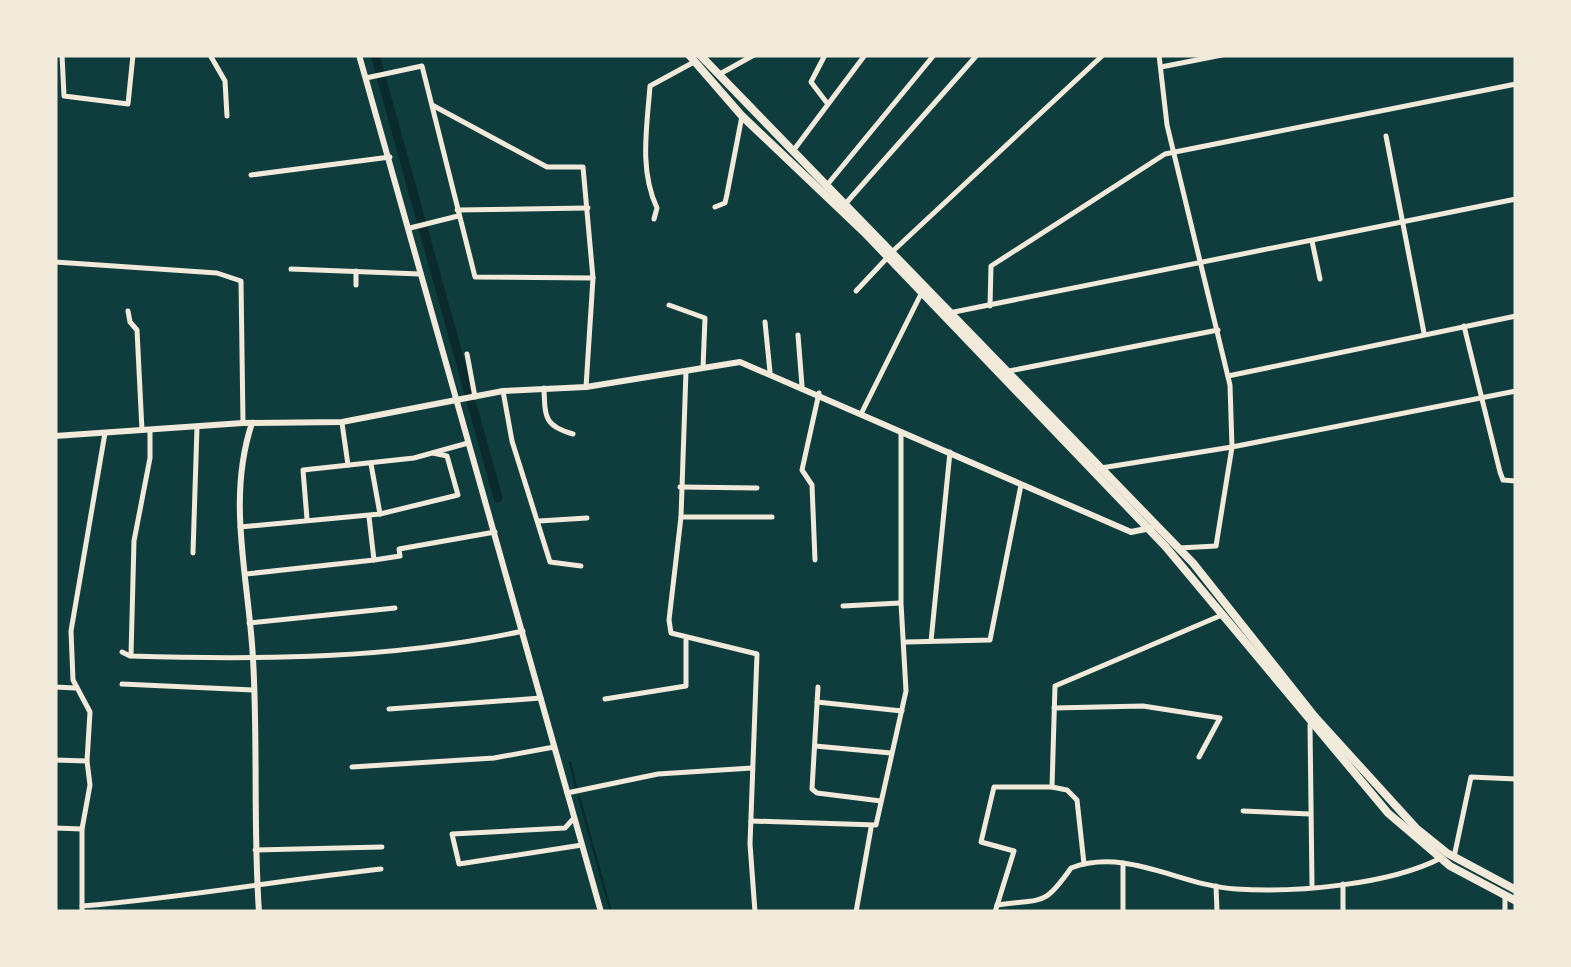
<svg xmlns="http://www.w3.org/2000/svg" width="1571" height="967" viewBox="0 0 1571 967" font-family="Mulish,sans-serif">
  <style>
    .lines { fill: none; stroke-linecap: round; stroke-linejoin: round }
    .stream { stroke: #0a2a2b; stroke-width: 2.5 }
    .canal { stroke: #0a2a2b; stroke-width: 9 }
    .minor { stroke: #f1e9da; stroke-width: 5 }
    .tertiary { stroke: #f1e9da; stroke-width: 6 }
    .secondary { stroke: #f1e9da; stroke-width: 6 }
    .trunk { stroke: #f1e9da; stroke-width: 8 }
  </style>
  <rect width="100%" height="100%" fill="#0f3d3e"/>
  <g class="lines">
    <g class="stream">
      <polyline points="570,762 576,787"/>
      <polyline points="579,797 611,912"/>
    </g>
    <polyline class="canal" points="375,55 498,498"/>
    <g class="minor">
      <polyline points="62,55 64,96 128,104 133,55"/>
      <polyline points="210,55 225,81 227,116"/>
      <polyline points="825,55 811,82 827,103"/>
      <polyline points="1159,55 1167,125 1230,385 1232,447 1216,546 1179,548"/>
      <polyline points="1161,67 1222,55"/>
      <polyline points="718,75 754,55"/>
      <polyline points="366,78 422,66 475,277 593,278 583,167 547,167 432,105"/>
      <polyline points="1386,136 1424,333"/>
      <polyline points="793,151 865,55"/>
      <polyline points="251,175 390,157"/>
      <polyline points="827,185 934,55"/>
      <polyline points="847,202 977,55"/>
      <polyline points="715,207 725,203 727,194 742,116"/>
      <polyline points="457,210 588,208"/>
      <path d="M654,219L657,208C639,170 647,127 650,86L694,62"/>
      <polyline points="410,228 458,216"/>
      <polyline points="1312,241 1320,279"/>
      <polyline points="893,251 1103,55"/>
      <polyline points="55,262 217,273 241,281 243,423"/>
      <polyline points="291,269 420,274"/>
      <polyline points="356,271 356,285"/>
      <polyline points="856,291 887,258"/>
      <polyline points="669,305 705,318 703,368"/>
      <polyline points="990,306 991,266 1165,154 1516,84"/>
      <polyline points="128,311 130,322 137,330 142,430"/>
      <polyline points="949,313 1516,199"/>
      <polyline points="765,322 770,372"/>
      <polyline points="1464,326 1500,472 1503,480 1516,481"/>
      <polyline points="798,335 802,386"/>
      <polyline points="467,354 475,397"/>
      <polyline points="686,371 681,517 669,620 671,633 757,654 750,844 755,912"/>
      <polyline points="1009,371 1218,330"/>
      <polyline points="1228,376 1516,316"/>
      <polyline points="586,387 593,278"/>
      <path d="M544,388C545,417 544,426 573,434"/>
      <polyline points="503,391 512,441 550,562 581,566"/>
      <polyline points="862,412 921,294"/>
      <polyline points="342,423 348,465"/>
      <polyline points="1101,468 1232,447 1516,391"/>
      <polyline points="680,487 757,488"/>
      <polyline points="380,514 458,495 447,456 433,453"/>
      <polyline points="681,517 772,517"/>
      <polyline points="307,519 303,470 414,458 468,443"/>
      <polyline points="539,521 587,518"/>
      <polyline points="240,527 380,514 371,464"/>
      <polyline points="193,553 197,427"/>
      <polyline points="374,560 400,556 399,549 495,532"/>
      <polyline points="815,560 812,485 802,470 819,393"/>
      <polyline points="246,574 374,560 369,517"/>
      <polyline points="843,606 900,603"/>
      <polyline points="249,623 395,608"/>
      <polyline points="931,641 950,452"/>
      <polyline points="906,642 990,640 1021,485"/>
      <path d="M122,652L130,656C261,660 394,659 523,631"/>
      <polyline points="131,655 134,541 150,458 150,430"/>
      <polyline points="122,684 253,690"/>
      <polyline points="55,687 75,688"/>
      <polyline points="818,687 812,789 817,793 881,801"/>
      <polyline points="605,699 686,686 686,640"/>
      <polyline points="817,702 902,711"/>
      <polyline points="1054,708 1143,706 1220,718 1199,757"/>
      <polyline points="389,709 541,698"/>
      <polyline points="1310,725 1312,885"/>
      <polyline points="815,746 891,753"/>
      <polyline points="55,760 87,761 90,785 82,829 82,912"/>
      <polyline points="87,761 90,712 73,680 71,631 105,433"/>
      <polyline points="352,767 494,758 554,747"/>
      <polyline points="567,793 658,774 752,768"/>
      <polyline points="1243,811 1310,814"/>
      <polyline points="574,818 565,828 452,834 459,864 582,845"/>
      <polyline points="751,821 876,825 906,691 901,603 901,433"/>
      <polyline points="55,828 82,829"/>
      <polyline points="255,850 382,847"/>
      <polyline points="1454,857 1471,777 1516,779"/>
      <polyline points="1084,864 1077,800 1067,790 1052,787 1055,686 1222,615"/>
      <polyline points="1216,886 1217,912"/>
      <polyline points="1505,895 1505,912"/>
      <path d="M997,905C1043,898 1043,908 1071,868C1127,847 1181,886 1236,889C1294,893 1389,885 1441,858"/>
      <path d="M82,906C182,898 281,880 381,869"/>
      <polyline points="856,912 871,828"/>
      <polyline points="995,912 1014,851 981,842 994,787 1052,787"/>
      <polyline points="1123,912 1123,863"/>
      <polyline points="1343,912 1343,884"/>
    </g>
    <g class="tertiary">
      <polyline points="359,55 601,912"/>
      <path d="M252,423C226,501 249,579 253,659C258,743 253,828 259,912"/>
    </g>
    <polyline class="secondary" points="55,436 243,423 342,422 503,391 586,387 740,362 1131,532 1151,528"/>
    <g class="trunk">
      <polyline points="689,55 742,116 864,232 1165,546 1388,813 1450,866 1516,901"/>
      <polyline points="700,55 1193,563 1315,717 1416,828 1447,853 1516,890"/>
    </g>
  </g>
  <rect width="1571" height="967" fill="none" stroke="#f1e9da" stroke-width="115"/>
</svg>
